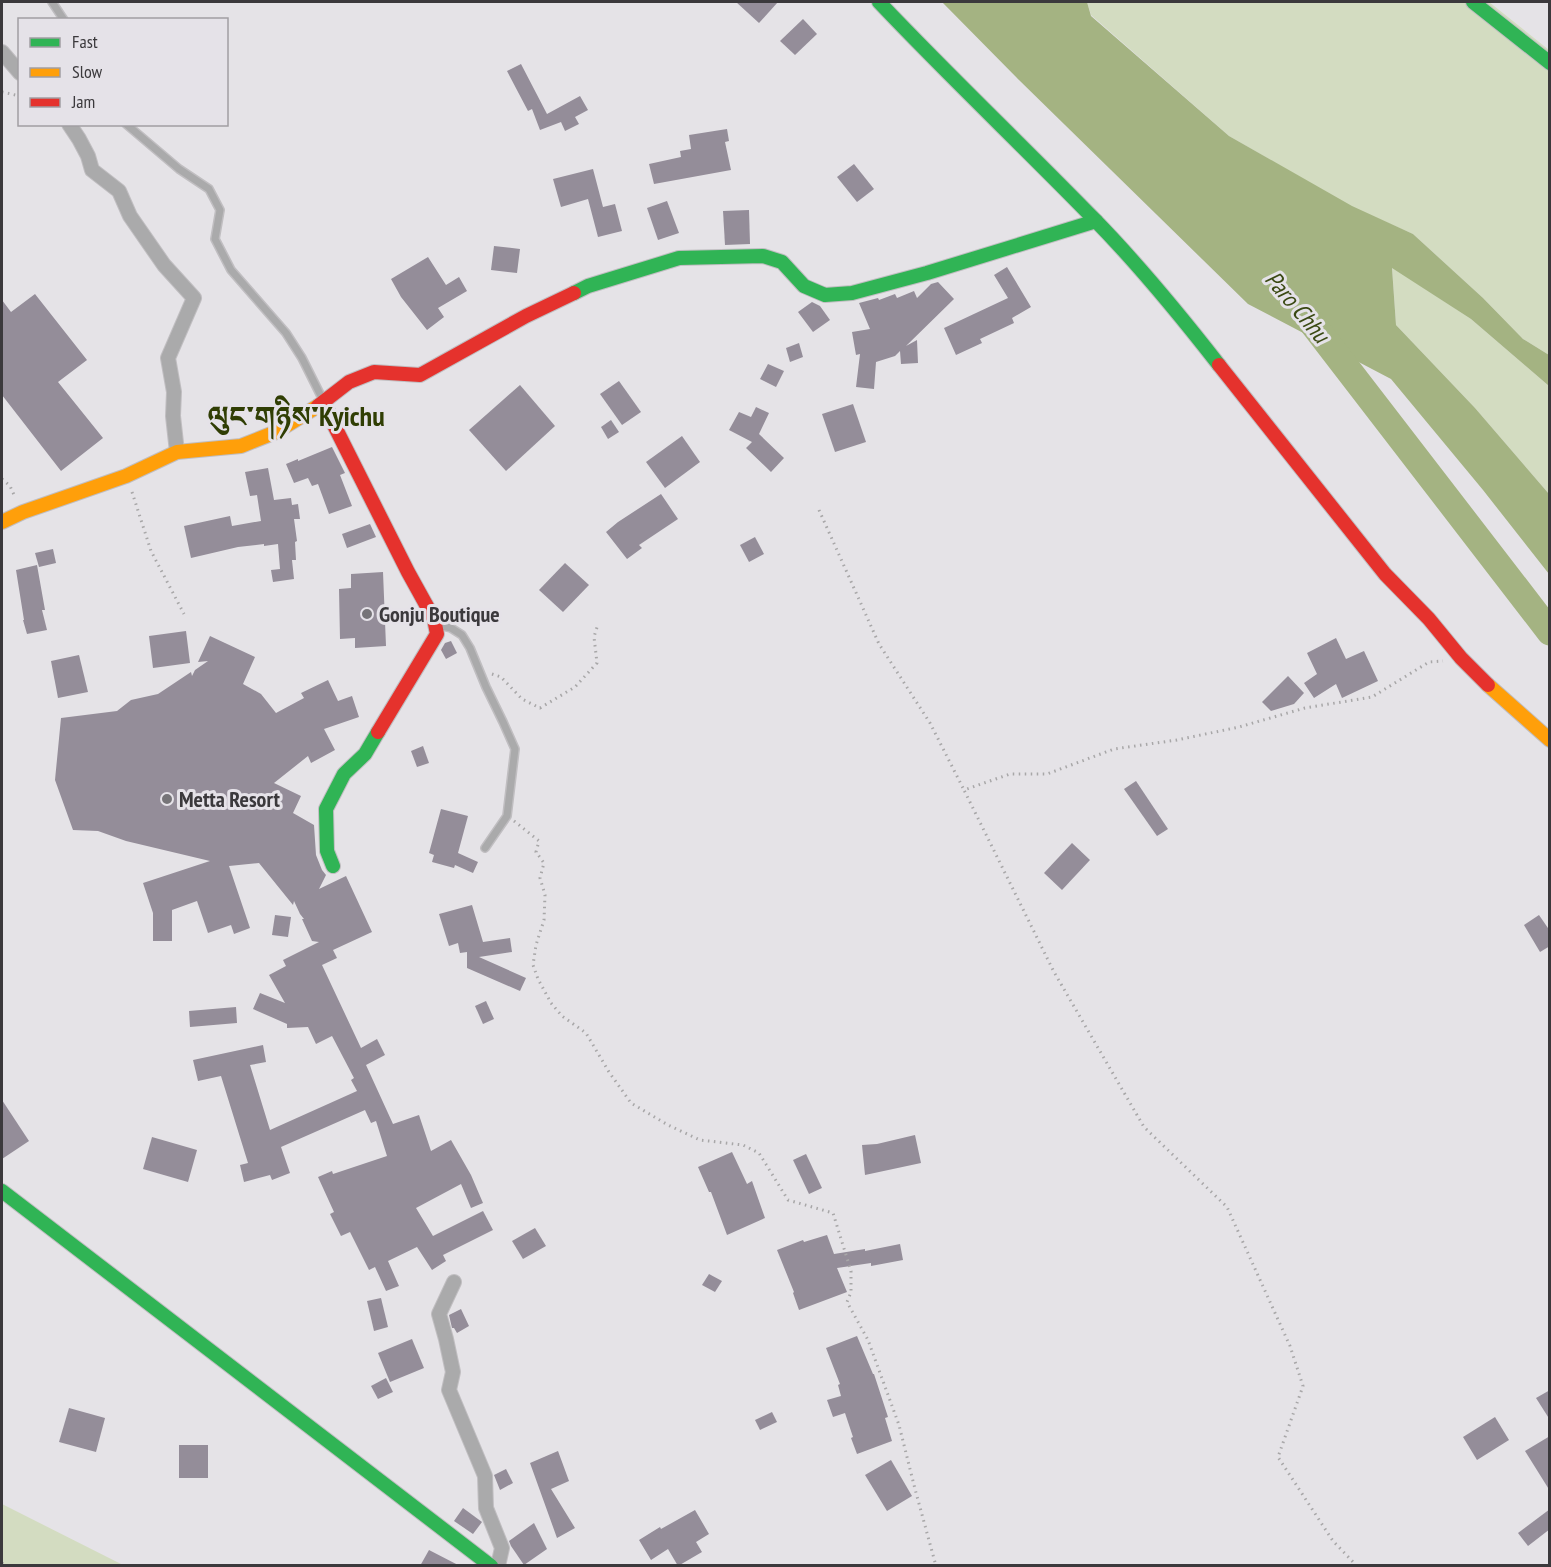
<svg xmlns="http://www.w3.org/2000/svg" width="1551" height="1567" viewBox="0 0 1551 1567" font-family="'PT Sans Narrow','Noto Serif Tibetan',sans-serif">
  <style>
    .green { fill: #d3dcc1 }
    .water { fill: #a4b382 }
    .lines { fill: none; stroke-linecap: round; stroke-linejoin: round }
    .river { stroke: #a4b382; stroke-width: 27 }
    .building { fill: #948d99 }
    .lane-casing { stroke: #c0bec1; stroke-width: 10 }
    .street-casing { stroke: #c0bec1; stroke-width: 16 }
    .fast-casing { stroke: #c0bec1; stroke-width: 16 }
    .slow-casing { stroke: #c0bec1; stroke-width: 16 }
    .jam-casing { stroke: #c0bec1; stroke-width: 16 }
    .path { stroke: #a8a7a8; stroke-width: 3; stroke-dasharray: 1.5 4.5; stroke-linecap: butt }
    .lane { stroke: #aaaaab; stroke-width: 7 }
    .street { stroke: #aaaaab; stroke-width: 14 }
    .fast { stroke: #30b455; stroke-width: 14 }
    .slow { stroke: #ff9f0a; stroke-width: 14 }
    .jam { stroke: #e5322d; stroke-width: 14 }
    .poi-dot { fill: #767478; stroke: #e5e2e8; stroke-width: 2 }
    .labels { text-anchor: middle; stroke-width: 6; stroke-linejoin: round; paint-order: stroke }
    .poi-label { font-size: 22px; font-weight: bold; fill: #3b393c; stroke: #e5e2e8; text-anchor: start }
    .water-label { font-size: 24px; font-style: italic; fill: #3a4913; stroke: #e5e2e8 }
    .district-label { font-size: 28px; font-weight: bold; fill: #303e04; stroke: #e5e2e8 }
  </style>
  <rect width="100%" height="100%" fill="#e5e3e7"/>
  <g class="green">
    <polygon points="1087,2 1489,2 1549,50 1549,355 1523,339 1483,298 1413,234 1352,207 1229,136 1091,15"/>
    <polygon points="1392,267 1471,319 1549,386 1549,494 1475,408 1396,325"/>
    <polygon points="2,1504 123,1565 2,1565"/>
  </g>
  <polygon class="water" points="942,2 1087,2 1091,16 1229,136 1352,206 1413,234 1483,298 1523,339 1549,355 1549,386 1471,319 1392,268 1396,325 1475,408 1549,494 1549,574 1483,490 1391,379 1248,304 1019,80"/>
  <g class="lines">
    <polyline class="river" points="1309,319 1550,632"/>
  </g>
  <g class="building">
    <polygon points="736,2 778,2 759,23"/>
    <polygon points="803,19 817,34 795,55 780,41"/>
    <polygon points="521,64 547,114 580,96 588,110 575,117 579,124 565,131 561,122 540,130 532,109 528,111 507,71"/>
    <polygon points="727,129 729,141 725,142 731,170 654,184 649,164 681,157 680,151 691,149 689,135"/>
    <polygon points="854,164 874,189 857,202 837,177"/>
    <polygon points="593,169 603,207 615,204 622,231 598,237 588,199 561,207 553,179"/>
    <polygon points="667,201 679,233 658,240 647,208"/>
    <polygon points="749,210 750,244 725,245 723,211"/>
    <polygon points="494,246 520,249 517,273 491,270"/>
    <polygon points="428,257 446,285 459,277 467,291 438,308 444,317 427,330 401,297 391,279"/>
    <polygon points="1007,267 1031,307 1012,318 1014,323 980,339 982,343 956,355 944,328 1008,298 994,275"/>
    <polygon points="938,282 954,299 906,346 917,340 918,363 901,364 900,351 895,356 876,362 874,389 856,387 860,354 856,355 852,332 870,329 859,303 878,298 879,300 895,294 897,298 914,291 917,298 931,284"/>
    <polygon points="35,294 87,360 58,382 103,438 61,471 2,395 2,300 11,312"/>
    <polygon points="812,302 820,306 830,320 813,332 798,312"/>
    <polygon points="799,343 803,357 790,362 786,348"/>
    <polygon points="768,364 784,371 776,387 760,379"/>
    <polygon points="619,381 641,412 622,425 600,394"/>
    <polygon points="520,385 555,426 506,471 469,430"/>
    <polygon points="853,404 866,442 835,452 822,414"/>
    <polygon points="756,407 769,413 759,434 784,458 771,472 746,448 752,442 729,430 739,412 751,417"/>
    <polygon points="611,420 619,432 608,439 601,427"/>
    <polygon points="682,436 700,462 665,488 646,462"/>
    <polygon points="332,447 345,473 340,475 352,506 329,514 318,484 312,486 308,478 294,483 286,464 298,459 298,461"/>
    <polygon points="268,468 274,500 291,498 292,505 298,504 300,519 294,519 297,541 295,542 296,560 292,560 294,579 273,582 271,570 280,569 278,544 264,546 264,544 238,547 191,558 184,526 230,516 232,526 261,521 257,495 250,496 245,472"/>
    <polygon points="661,494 678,519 639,545 642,548 627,559 606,532 618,522"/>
    <polygon points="370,524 376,537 347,548 342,534"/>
    <polygon points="755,537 764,554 749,562 740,545"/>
    <polygon points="53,549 56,563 39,567 35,553"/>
    <polygon points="565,563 589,585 563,612 539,590"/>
    <polygon points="37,565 45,610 42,610 47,630 27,634 23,620 24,620 16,570"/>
    <polygon points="383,572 386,646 355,648 355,638 340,639 339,589 351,588 351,574"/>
    <polygon points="186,631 190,663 153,668 149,636"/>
    <polygon points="210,636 255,657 243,684 261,694 276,713 304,698 301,693 328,680 338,701 352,696 359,717 324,729 335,750 311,763 308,756 274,783 301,796 293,813 314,825 316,855 322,870 326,875 319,889 346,876 372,932 333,950 337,958 322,965 361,1048 377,1039 385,1055 366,1065 393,1124 419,1115 431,1151 451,1140 471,1175 483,1203 471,1208 461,1184 416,1208 433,1236 483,1211 493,1230 443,1255 446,1261 432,1270 417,1247 388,1261 399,1286 386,1291 375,1267 369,1270 350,1232 341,1236 330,1214 334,1212 318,1177 332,1171 333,1174 387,1156 376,1121 371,1123 365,1110 281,1147 290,1173 272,1180 270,1175 244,1182 240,1165 248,1163 221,1076 198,1081 193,1060 263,1045 266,1062 250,1065 270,1130 357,1091 351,1080 354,1078 332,1036 316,1044 308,1027 287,1028 287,1024 253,1009 260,993 285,1003 269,975 286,966 283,960 319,942 312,941 302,919 304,919 300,914 294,901 293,905 259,863 229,866 250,928 234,934 231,925 208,933 197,901 172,910 172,941 153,941 153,913 143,883 210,861 126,841 98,831 73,830 55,780 61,718 117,711 131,700 158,694 191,672 192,676 195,670 208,661 198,662"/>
    <polygon points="1336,638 1346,659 1364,651 1378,681 1342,698 1336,684 1314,698 1304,683 1317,674 1307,653"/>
    <polygon points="451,641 457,653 446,659 441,650 445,643"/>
    <polygon points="79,655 88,692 58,698 51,661"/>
    <polygon points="1288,676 1304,693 1294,704 1271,711 1262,702"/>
    <polygon points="423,746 429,763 417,767 411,751"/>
    <polygon points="1136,781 1168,829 1157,836 1124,789"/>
    <polygon points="441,809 468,816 458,853 478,862 473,873 455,865 454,868 432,862 434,855 429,853"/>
    <polygon points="1072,843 1090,860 1062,890 1044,873"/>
    <polygon points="472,905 483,942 510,938 512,952 479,957 526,978 520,991 467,968 467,952 460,953 458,943 449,946 439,914"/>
    <polygon points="275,915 291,917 288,937 272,935"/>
    <polygon points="1539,915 1550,931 1550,946 1540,952 1524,925"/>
    <polygon points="486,1001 494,1019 483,1024 475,1006"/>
    <polygon points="236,1007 237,1023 190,1027 189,1011"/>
    <polygon points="2,1100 29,1141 2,1159"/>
    <polygon points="915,1135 921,1163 865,1175 862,1145 877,1144"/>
    <polygon points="152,1137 197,1150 188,1182 143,1169"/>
    <polygon points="732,1152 747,1184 752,1181 765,1218 727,1235 711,1192 709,1192 698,1167"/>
    <polygon points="806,1154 822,1188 809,1194 793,1160"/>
    <polygon points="535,1228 546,1246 523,1259 512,1241"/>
    <polygon points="827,1235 834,1254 865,1249 865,1251 900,1244 903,1260 871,1266 871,1263 837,1268 847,1292 799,1310 793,1293 794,1292 777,1250 803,1240 804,1242"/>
    <polygon points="709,1274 722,1281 715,1292 702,1285"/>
    <polygon points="381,1298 388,1327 374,1331 367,1301"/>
    <polygon points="461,1309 469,1326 457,1333 454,1328 452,1328 449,1315"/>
    <polygon points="857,1336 873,1374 874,1374 888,1417 885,1418 892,1441 857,1454 851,1438 853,1437 845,1413 833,1417 827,1400 841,1396 838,1385 840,1384 826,1348"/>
    <polygon points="412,1339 424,1368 390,1382 378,1353"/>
    <polygon points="386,1378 393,1392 378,1399 371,1386"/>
    <polygon points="1550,1390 1550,1420 1536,1398"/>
    <polygon points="69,1408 105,1418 96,1452 59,1442"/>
    <polygon points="772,1412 777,1422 760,1430 755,1420"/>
    <polygon points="1495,1417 1509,1440 1477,1460 1463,1437"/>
    <polygon points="1550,1436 1550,1491 1525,1451"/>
    <rect x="179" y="1445" width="29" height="33"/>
    <polygon points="558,1451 569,1481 551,1489 575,1528 557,1538 530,1463"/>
    <polygon points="891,1460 912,1496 887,1511 865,1475"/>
    <polygon points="506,1469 513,1483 500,1490 494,1475"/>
    <polygon points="463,1508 482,1522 473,1534 454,1521"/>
    <polygon points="1550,1509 1550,1529 1528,1546 1518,1533"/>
    <polygon points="695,1510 709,1534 696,1542 702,1552 678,1566 668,1549 651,1560 639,1540 660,1527 661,1529"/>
    <polygon points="534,1523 547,1549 524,1565 511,1546 509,1541"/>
    <polygon points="429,1550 460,1566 420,1566"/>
  </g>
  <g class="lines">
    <defs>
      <g id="lane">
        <polyline points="52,2 64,20"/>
        <polyline points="126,124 179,169 209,189 220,210 215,239 231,270 286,333 302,358 323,400"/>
        <polyline points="438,625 451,628 462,635 470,648 486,687 503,722 515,749 507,816 485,848"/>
      </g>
      <g id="street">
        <polyline points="2,52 20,73"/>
        <polyline points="69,124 79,139 88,156 92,170 119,191 130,216 164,265 194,298 168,358 174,392 173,416 177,452"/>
        <polyline points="454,1282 439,1314 446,1339 453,1372 449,1390 485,1476 486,1508 502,1548 498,1566"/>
      </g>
      <g id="fast">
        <path d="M879,2C949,76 1023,146 1094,219C1139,265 1180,315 1219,365"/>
        <polyline points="1473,2 1550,63"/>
        <polyline points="574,293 588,286 679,258 763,256 782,262 804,286 825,295 852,293 927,273 1096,221"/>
        <polyline points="333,866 327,851 326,809 344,774 365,754 378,732"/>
        <polyline points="2,1191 491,1566"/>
      </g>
      <g id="slow">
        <polyline points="2,522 23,512 126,476 177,452 241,446 276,432 318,406"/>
        <polyline points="1488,685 1550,740"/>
      </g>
      <g id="jam">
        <polyline points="1219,365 1385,574 1429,619 1461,658 1488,685"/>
        <polyline points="324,402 333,423 408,572 434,619 437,634 378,732"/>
        <polyline points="318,406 349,382 374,372 420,375 526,316 574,293"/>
      </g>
    </defs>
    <use href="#lane" class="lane-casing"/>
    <use href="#street" class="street-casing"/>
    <use href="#fast" class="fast-casing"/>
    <use href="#slow" class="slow-casing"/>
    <use href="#jam" class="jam-casing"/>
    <g class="path">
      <polyline points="2,92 20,96"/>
      <polyline points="2,479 10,486 15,497"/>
      <polyline points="132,492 151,551 184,614"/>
      <polyline points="819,510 879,644 930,723 964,790"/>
      <polyline points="492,674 501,677 522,699 540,708 575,687 597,663 594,637 598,624"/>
      <polyline points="514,821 539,841 536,852 544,863 540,878 545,895 544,920 536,945 533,965 538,979 551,1003 562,1016 586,1033 609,1072 631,1103 668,1125 700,1140 743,1145 759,1153 788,1200 833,1213 851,1271 851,1292 847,1302 868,1340 899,1425 915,1489 936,1566"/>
      <polyline points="2,1563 8,1566"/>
      <polyline points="1357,1566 1333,1541 1278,1457 1303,1386 1290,1346 1227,1207 1144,1127 1054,972 964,790 1010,774 1047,774 1114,749 1177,740 1239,727 1305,708 1372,697 1429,662 1443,661"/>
    </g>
    <use href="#lane" class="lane"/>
    <use href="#street" class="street"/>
    <use href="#fast" class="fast"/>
    <use href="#slow" class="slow"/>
    <use href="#jam" class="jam"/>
  </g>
  <g class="poi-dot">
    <circle cx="367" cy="614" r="6"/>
    <circle cx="167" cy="799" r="6"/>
  </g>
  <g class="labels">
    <g class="poi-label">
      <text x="379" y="622">Gonju Boutique</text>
      <text x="179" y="807">Metta Resort</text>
    </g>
    <g class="water-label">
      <text transform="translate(1297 307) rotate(50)" y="8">Paro Chhu</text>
    </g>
    <g class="district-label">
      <text x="296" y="426">ལུང་གཉིས་Kyichu</text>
    </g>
  </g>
  <rect width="1551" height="1567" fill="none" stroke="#3b393c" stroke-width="6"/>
  <rect x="18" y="18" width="210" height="108" fill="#e5e2e8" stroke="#a19ea3" stroke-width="1.5"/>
  <rect x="30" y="38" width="30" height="9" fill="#30b455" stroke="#a19ea3" stroke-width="1.5"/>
  <text x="72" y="48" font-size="18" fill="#3b393c">Fast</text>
  <rect x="30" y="68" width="30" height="9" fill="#ff9f0a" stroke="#a19ea3" stroke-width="1.5"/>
  <text x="72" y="78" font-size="18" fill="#3b393c">Slow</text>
  <rect x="30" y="98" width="30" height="9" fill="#e5322d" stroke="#a19ea3" stroke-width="1.5"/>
  <text x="72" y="108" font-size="18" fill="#3b393c">Jam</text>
</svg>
